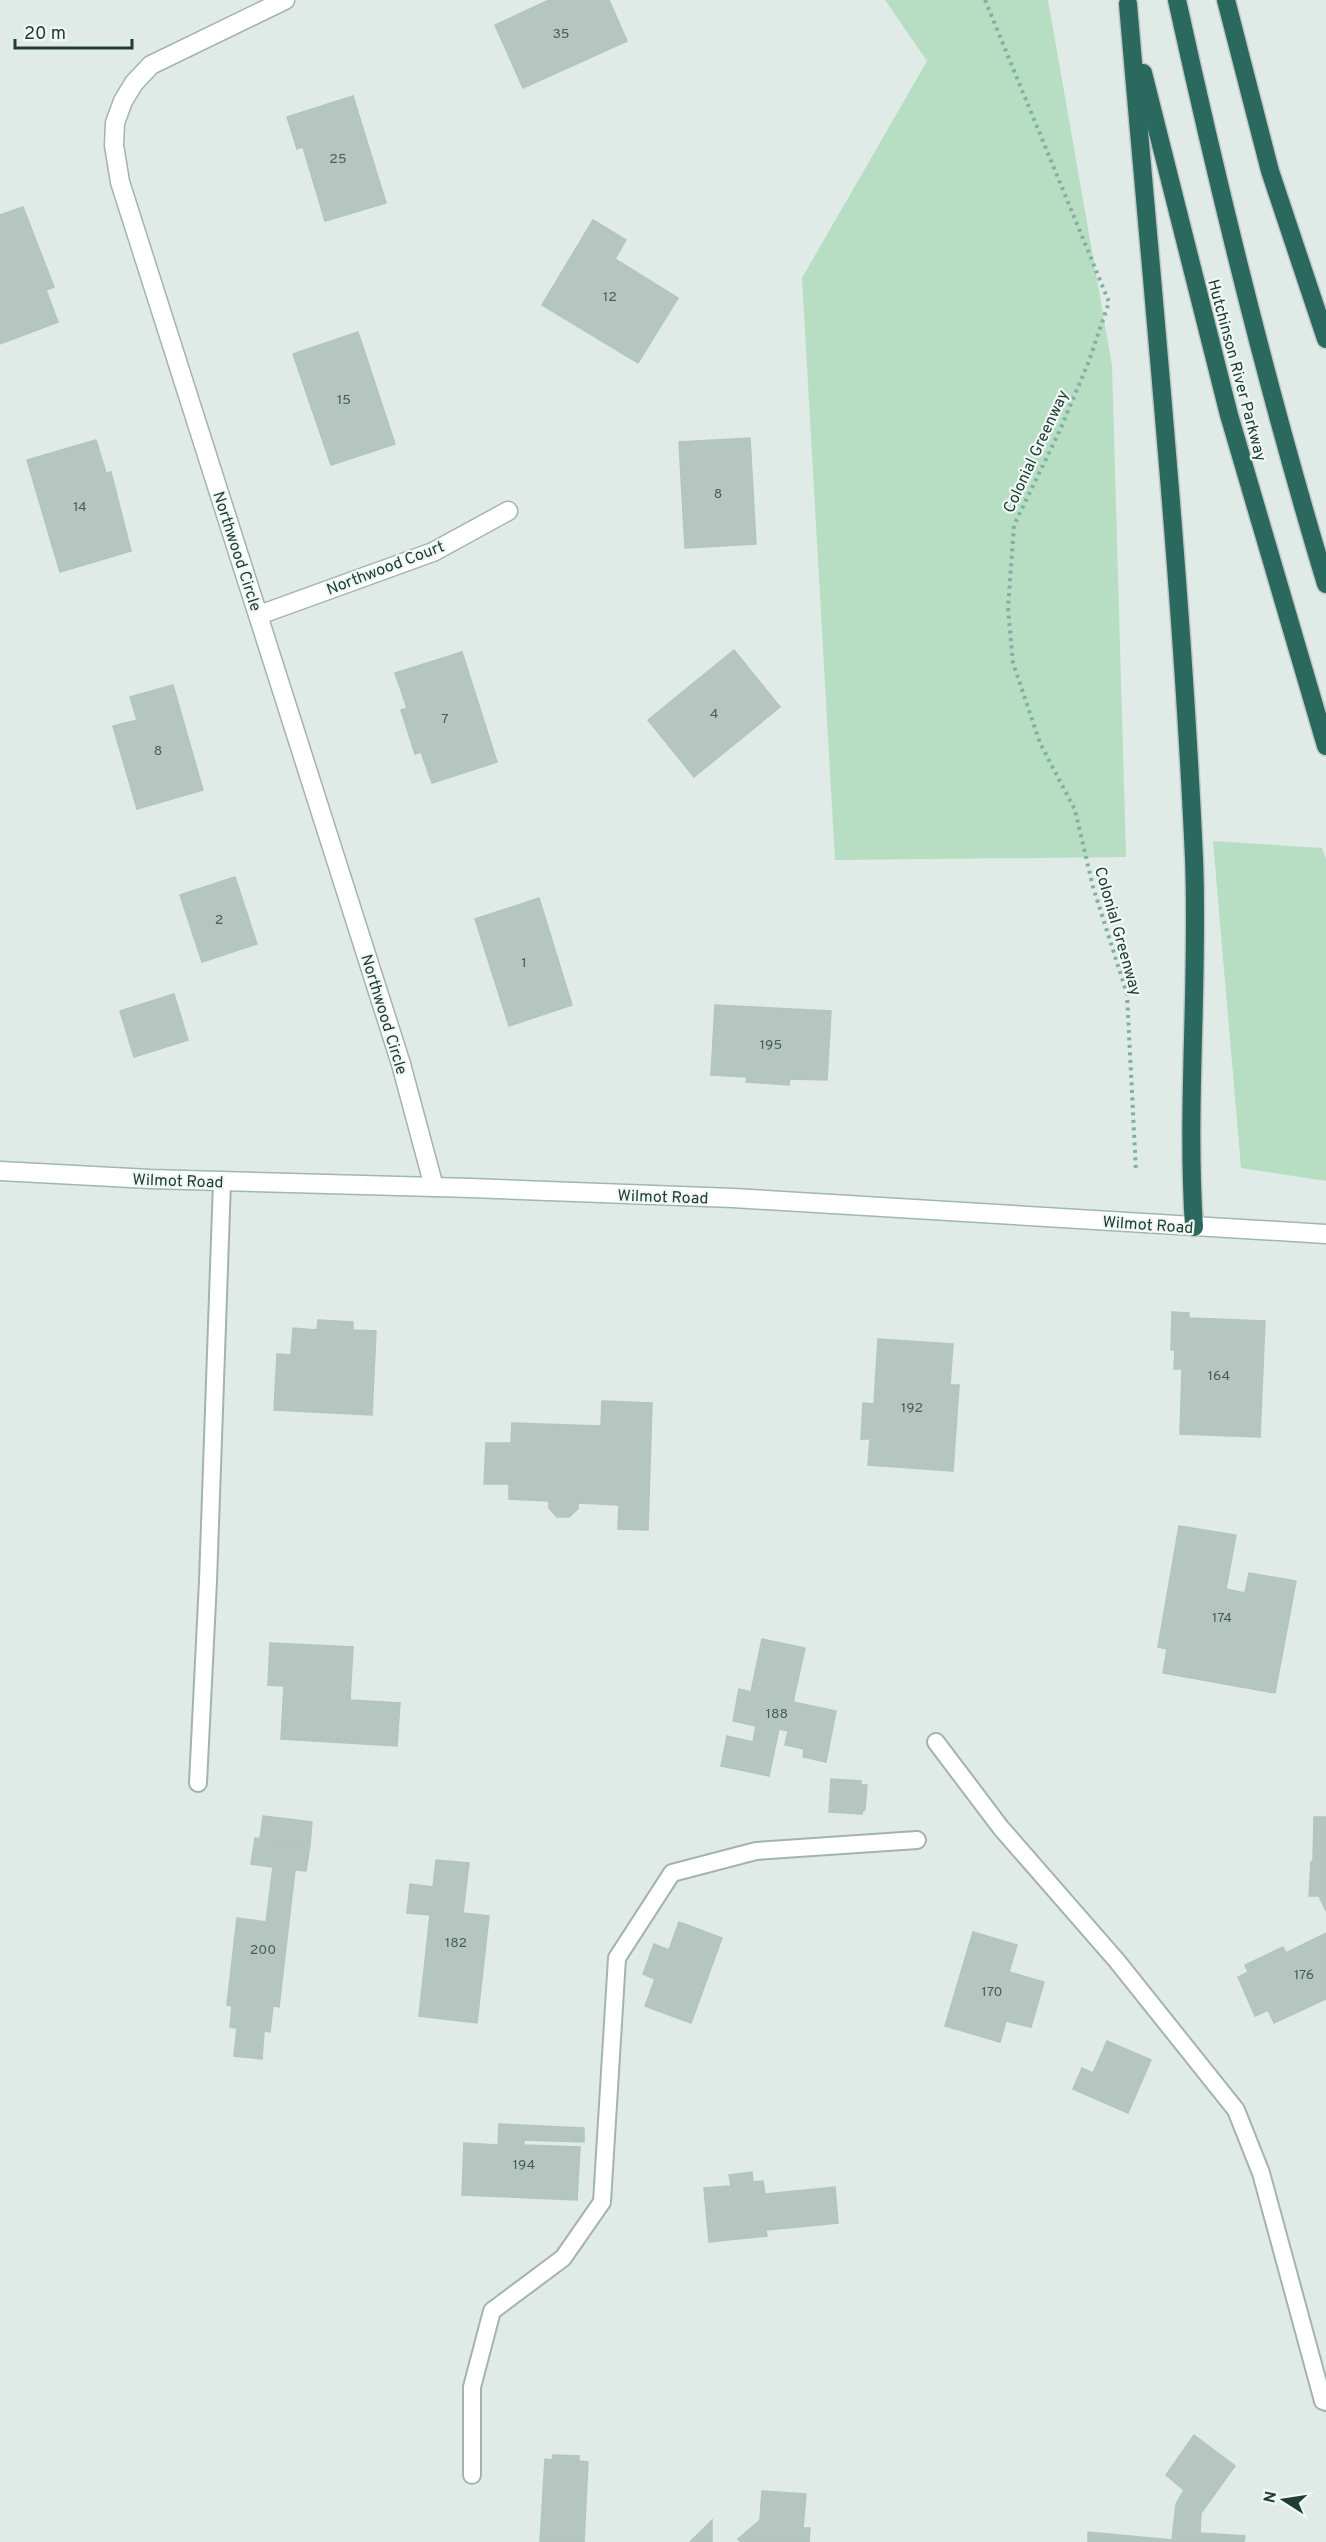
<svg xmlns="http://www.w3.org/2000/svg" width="1326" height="2542" viewBox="0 0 1326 2542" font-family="Overpass,sans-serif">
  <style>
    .green { fill: #b7ddc3 }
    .building { fill: #b5c6c0; stroke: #b2c5be; stroke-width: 1.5 }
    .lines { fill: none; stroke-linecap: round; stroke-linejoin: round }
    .lane-casing { stroke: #a3b3ae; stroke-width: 20 }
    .street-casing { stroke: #a3b3ae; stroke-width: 21 }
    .secondary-casing { stroke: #9eb7af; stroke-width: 21 }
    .highway-casing { stroke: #c1c8c7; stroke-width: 21 }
    .path { stroke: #7fb0a3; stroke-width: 4; stroke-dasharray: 3 4.5; stroke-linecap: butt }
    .lane { stroke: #fff; stroke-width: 16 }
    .street { stroke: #fff; stroke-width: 18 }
    .secondary { stroke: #fff; stroke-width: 18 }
    .highway { stroke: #2b695f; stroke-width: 18 }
    .labels { text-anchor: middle; stroke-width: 4.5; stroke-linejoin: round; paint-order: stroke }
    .number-label { font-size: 14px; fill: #455e58 }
    .street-label { font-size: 16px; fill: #203c36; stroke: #f0f8f4 }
  </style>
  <rect width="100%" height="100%" fill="#e0ebe7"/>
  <g class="green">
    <polygon points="885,0 1048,0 1112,365 1126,857 835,860 802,278 927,61"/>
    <polygon points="1213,841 1322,848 1326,859 1326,1181 1241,1168"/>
  </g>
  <g class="building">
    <polygon points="549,0 609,0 627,41 523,88 495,25"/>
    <polygon points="353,96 386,203 325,221 303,147 297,149 287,117"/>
    <polygon points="23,207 54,287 46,290 58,322 0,344 0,215"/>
    <polygon points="593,220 626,240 615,259 678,298 638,363 542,305"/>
    <polygon points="358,332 395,444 331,465 293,354"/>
    <polygon points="750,438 756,544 685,548 679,442"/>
    <polygon points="96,440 106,473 111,472 131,551 60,572 27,460"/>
    <polygon points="734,650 780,707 694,777 648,720"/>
    <polygon points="462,652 497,762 432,783 421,752 415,754 401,710 407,708 395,673"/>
    <polygon points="173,685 203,790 137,809 113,726 137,720 130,697"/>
    <polygon points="235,877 257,944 202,962 180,895"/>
    <polygon points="539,898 572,1005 509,1026 475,919"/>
    <polygon points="174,994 188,1040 134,1057 120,1011"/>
    <polygon points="715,1005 831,1011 827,1080 790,1079 789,1085 746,1082 747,1077 711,1075"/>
    <polygon points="1172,1312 1189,1313 1189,1318 1265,1321 1260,1437 1180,1434 1182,1369 1174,1369 1175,1350 1171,1350"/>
    <polygon points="318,1320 353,1322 353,1330 376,1331 372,1415 274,1410 277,1354 291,1355 293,1328 317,1330"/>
    <polygon points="878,1339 953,1344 950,1385 959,1385 953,1471 868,1465 870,1439 861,1439 863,1403 874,1404"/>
    <polygon points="602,1401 652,1403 648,1530 618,1529 619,1505 578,1503 578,1509 569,1517 557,1517 549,1508 549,1501 509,1499 509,1484 484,1484 486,1443 511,1443 512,1423 601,1426"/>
    <polygon points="1179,1526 1236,1535 1226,1589 1245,1593 1249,1573 1296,1581 1275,1693 1163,1673 1167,1649 1158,1647"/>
    <polygon points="762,1639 805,1648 793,1702 836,1711 826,1762 803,1757 804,1749 785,1745 788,1731 779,1729 769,1776 721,1766 727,1736 753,1742 756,1726 733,1721 739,1689 751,1692"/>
    <polygon points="270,1643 353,1647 350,1700 400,1703 397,1746 281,1739 284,1686 268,1685"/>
    <polygon points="831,1779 861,1781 861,1785 867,1785 865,1810 863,1810 862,1814 829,1812"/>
    <polygon points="263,1816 312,1822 310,1845 260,1839"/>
    <polygon points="1314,1817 1326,1817 1326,1911 1319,1896 1309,1896 1311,1862 1313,1861"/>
    <polygon points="255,1838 310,1845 306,1871 295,1870 279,2007 273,2006 270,2032 264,2031 262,2059 234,2056 237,2028 230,2027 232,2006 227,2005 237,1918 266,1922 273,1867 251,1864"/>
    <polygon points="436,1860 469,1863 463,1913 489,1916 477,2023 419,2016 430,1915 407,1913 410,1884 433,1887"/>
    <polygon points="679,1922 722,1938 691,2023 645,2006 655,1979 643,1974 654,1944 669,1950"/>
    <polygon points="973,1932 1017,1945 1009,1972 1044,1982 1031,2027 1006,2021 1000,2042 945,2026"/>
    <polygon points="1326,1933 1326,1999 1274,2023 1268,2010 1255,2016 1238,1977 1248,1972 1245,1965 1283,1947 1286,1953"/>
    <polygon points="1107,2041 1151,2060 1128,2113 1073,2089 1082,2068 1093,2073"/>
    <polygon points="499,2124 584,2128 584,2142 524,2140 524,2145 580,2147 577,2200 462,2195 464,2143 498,2145"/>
    <polygon points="752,2172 753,2182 763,2181 765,2194 835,2187 838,2223 766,2230 767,2236 709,2242 704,2188 731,2186 729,2175"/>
    <polygon points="1194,2435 1235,2466 1201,2513 1200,2533 1245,2536 1244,2542 1088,2542 1088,2532 1172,2540 1176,2504 1184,2490 1166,2475"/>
    <polygon points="553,2455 579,2456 579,2461 588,2462 584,2542 540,2542 545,2459 552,2460"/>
    <polygon points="762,2491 806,2494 803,2528 810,2528 809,2542 741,2542 738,2539 760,2520"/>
    <polygon points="712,2520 712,2542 690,2542"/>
  </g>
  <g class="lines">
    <defs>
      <g id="lane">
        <polyline points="936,1742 1001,1828 1117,1961 1236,2110 1261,2173 1323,2401 1326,2402"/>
        <polyline points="198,1783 208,1581 222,1182"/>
        <polyline points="472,2475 472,2387 492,2311 563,2258 602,2202 617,1958 672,1873 756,1851 917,1840"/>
      </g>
      <g id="street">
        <polyline points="285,0 151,65 134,83 123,101 115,123 114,145 120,182 401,1064 434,1187"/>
        <polyline points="259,615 433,552 508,511"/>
      </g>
      <polyline id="secondary" points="0,1171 150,1179 471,1188 733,1198 1326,1234"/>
      <g id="highway">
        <path d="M1177,0C1220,196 1268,392 1326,584"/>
        <polyline points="1226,0 1270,171 1326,339"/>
        <path d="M1128,4C1152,288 1181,572 1194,858C1199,981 1186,1104 1194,1227"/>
        <polyline points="1143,73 1229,415 1326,746"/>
      </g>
    </defs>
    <use href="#lane" class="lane-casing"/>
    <use href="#street" class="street-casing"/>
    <use href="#secondary" class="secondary-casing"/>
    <use href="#highway" class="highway-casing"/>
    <polyline class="path" points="985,0 1109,302 1089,361 1060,430 1014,525 1008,608 1013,663 1040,743 1075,810 1093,887 1127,994 1136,1172"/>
    <use href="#lane" class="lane"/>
    <use href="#street" class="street"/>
    <use href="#secondary" class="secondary"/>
    <use href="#highway" class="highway"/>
  </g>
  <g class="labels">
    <g class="number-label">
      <text x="561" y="38">35</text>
      <text x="338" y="163">25</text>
      <text x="610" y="301">12</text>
      <text x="344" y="404">15</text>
      <text x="718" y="498">8</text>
      <text x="80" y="511">14</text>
      <text x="714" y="718">4</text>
      <text x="445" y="723">7</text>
      <text x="158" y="755">8</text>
      <text x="219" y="924">2</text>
      <text x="524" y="967">1</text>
      <text x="771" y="1049">195</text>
      <text x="1219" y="1380">164</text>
      <text x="912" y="1412">192</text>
      <text x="1222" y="1622">174</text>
      <text x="777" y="1718">188</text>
      <text x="456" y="1947">182</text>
      <text x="263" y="1954">200</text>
      <text x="1304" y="1979">176</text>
      <text x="992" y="1996">170</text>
      <text x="524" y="2169">194</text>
    </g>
    <g class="street-label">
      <text transform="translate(1238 370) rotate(75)" y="6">Hutchinson River Parkway</text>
      <text transform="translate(1035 451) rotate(-65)" y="6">Colonial Greenway</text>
      <text transform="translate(238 551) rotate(72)" y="6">Northwood Circle</text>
      <text transform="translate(385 567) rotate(-21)" y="6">Northwood Court</text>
      <text transform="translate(1119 931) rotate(74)" y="6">Colonial Greenway</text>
      <text transform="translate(385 1014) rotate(73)" y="6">Northwood Circle</text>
      <text transform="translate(178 1180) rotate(2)" y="6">Wilmot Road</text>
      <text transform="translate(663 1196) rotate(2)" y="6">Wilmot Road</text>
      <text transform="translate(1148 1224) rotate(4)" y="6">Wilmot Road</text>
    </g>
  </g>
  <g transform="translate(1284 2500) rotate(282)" stroke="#f0f8f4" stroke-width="4.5" paint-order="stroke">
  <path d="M0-4.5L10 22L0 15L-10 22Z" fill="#203c36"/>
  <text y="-9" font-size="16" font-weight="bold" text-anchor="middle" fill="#203c36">N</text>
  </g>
  <path d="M15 39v9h117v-9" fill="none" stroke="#203c36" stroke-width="3"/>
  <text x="24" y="39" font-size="18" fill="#203c36" stroke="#f0f8f4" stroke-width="4.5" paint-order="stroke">20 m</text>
</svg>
